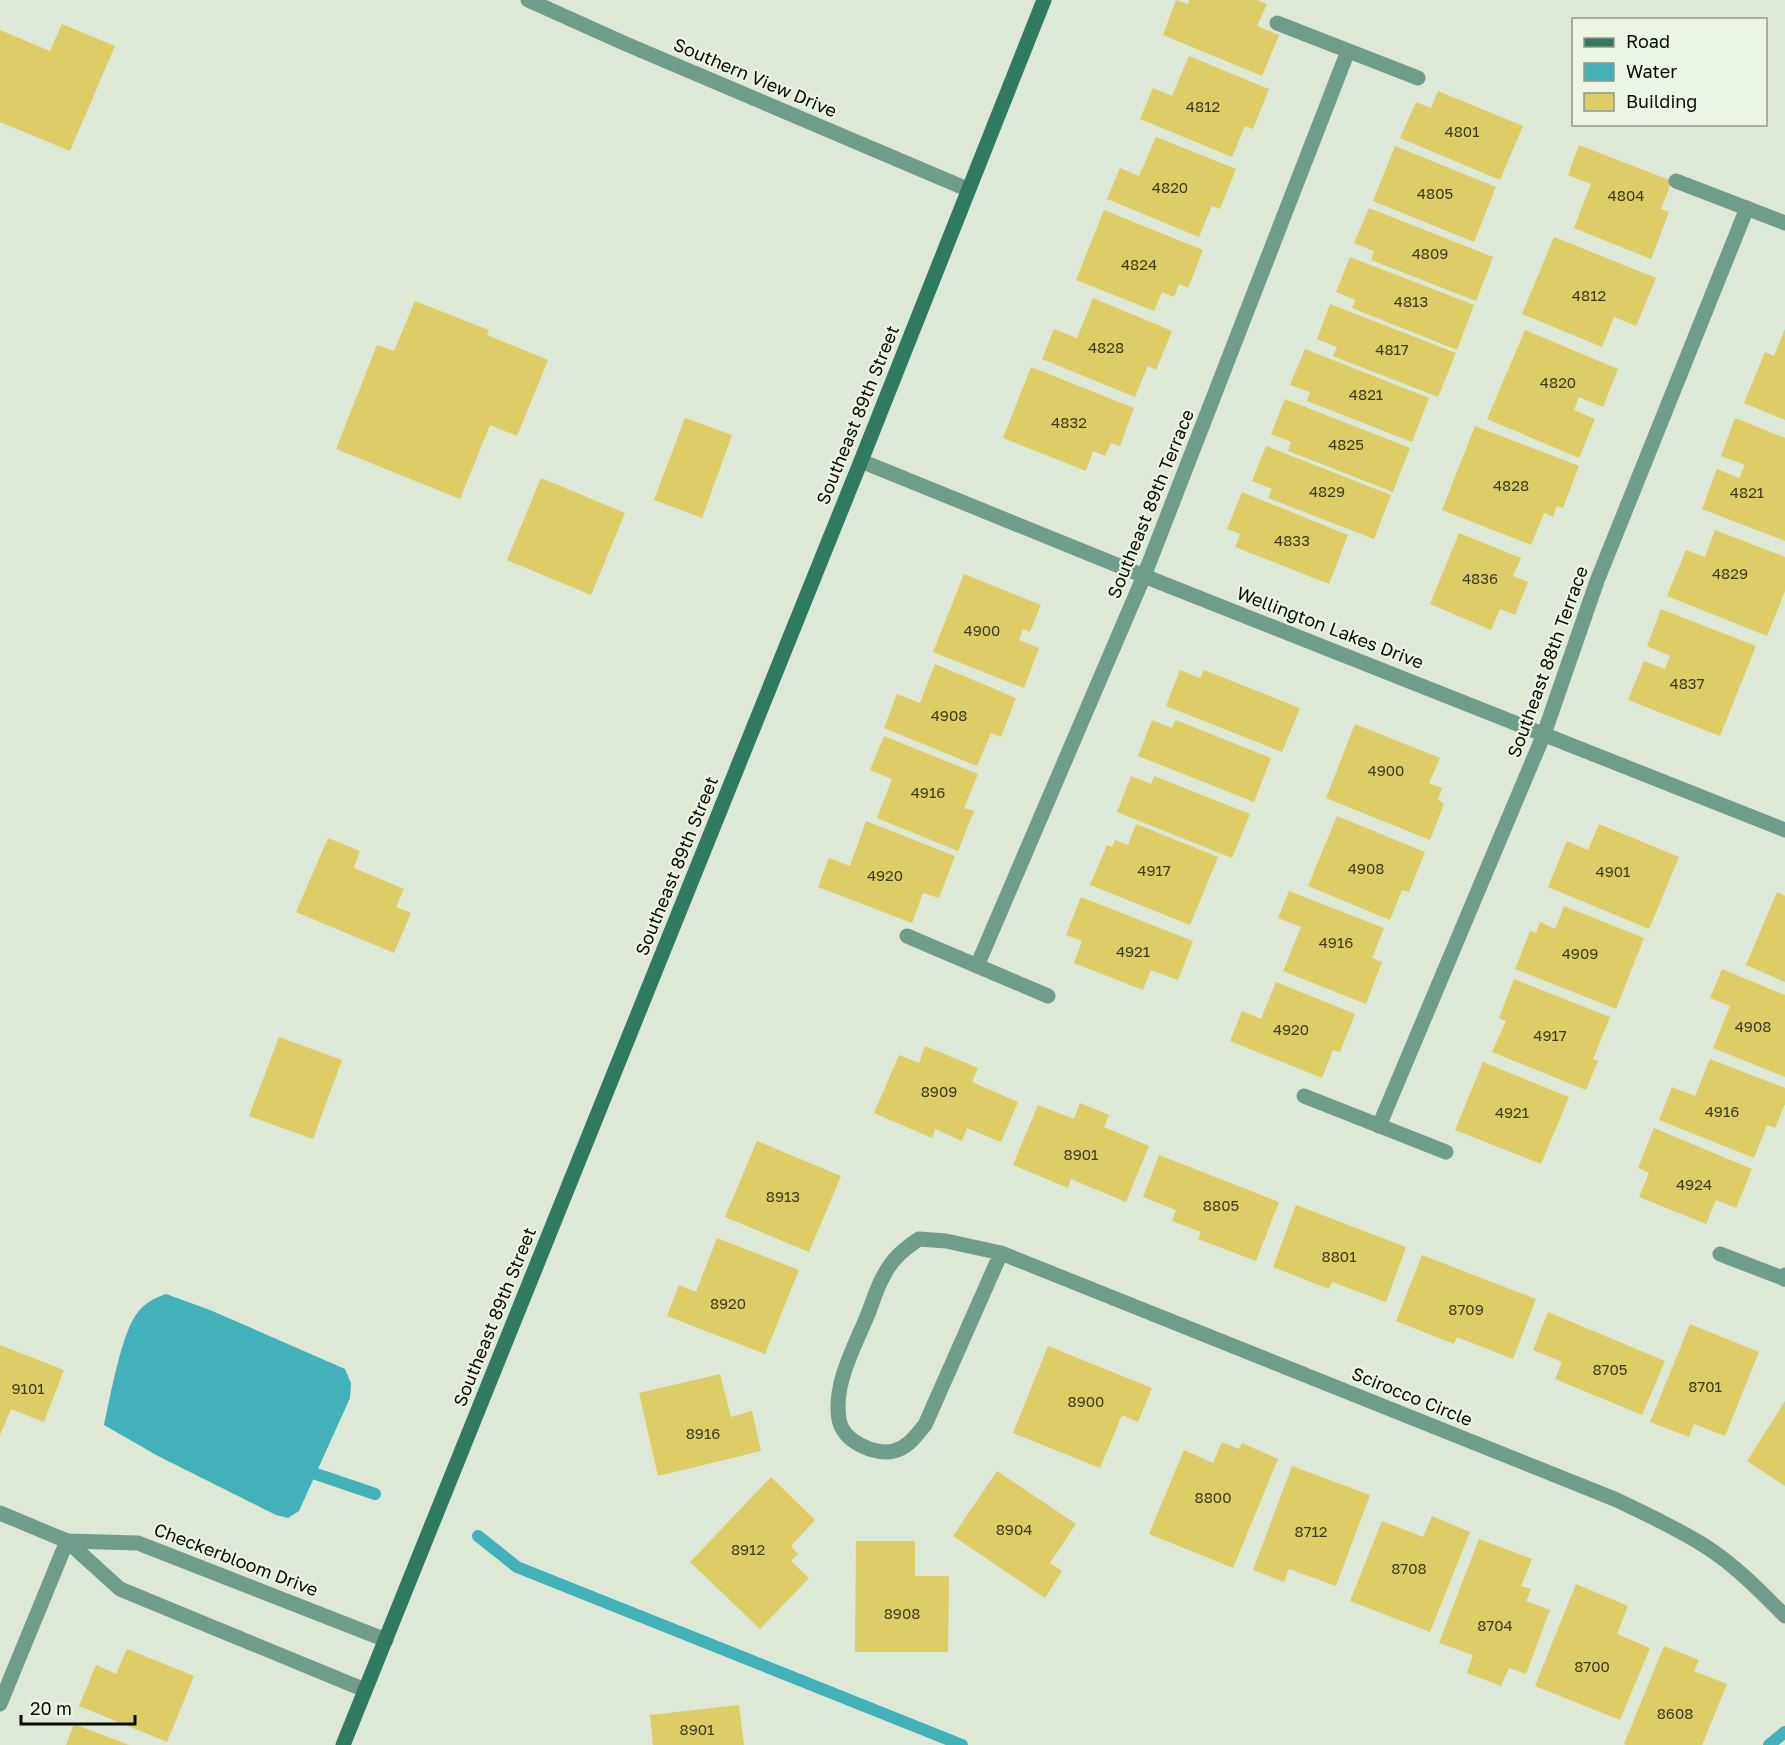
<svg xmlns="http://www.w3.org/2000/svg" width="1785" height="1745" viewBox="0 0 1785 1745" font-family="'Golos Text',sans-serif">
  <style>
    .water { fill: #43b1ba }
    .lines { fill: none; stroke-linecap: round; stroke-linejoin: round }
    .stream { stroke: #43b1ba; stroke-width: 12 }
    .building { fill: #decc67 }
    .lane { stroke: #709d8b; stroke-width: 15 }
    .street { stroke: #709d8b; stroke-width: 15 }
    .secondary { stroke: #2f7a61; stroke-width: 15 }
    .labels { text-anchor: middle; stroke-width: 4.5; stroke-linejoin: round; paint-order: stroke }
    .number-label { font-size: 15px; fill: #3e3c1f }
    .street-label { font-size: 18px; fill: #090c07; stroke: #eaf5e4 }
  </style>
  <rect width="100%" height="100%" fill="#dde8d7"/>
  <path class="water" d="M166,1294L210,1310L345,1369L351,1383L350,1398L299,1511L288,1518L276,1515L158,1456L104,1425C110,1398 122,1330 138,1312C146,1302 155,1298 166,1294Z"/>
  <g class="lines">
    <g class="stream">
      <polyline points="316,1474 375,1494"/>
      <polyline points="478,1536 517,1567 962,1745"/>
      <polyline points="1769,1745 1785,1732"/>
    </g>
  </g>
  <g class="building">
    <polygon points="1176,0 1188,4 1189,0 1257,0 1267,4 1257,26 1279,35 1262,76 1163,35"/>
    <polygon points="62,24 115,46 70,151 0,122 0,30 50,51"/>
    <polygon points="1189,56 1269,89 1253,129 1245,126 1232,157 1140,119 1153,88 1172,96"/>
    <polygon points="1438,91 1523,126 1500,180 1400,138 1416,102 1431,108"/>
    <polygon points="1156,137 1236,169 1220,209 1212,206 1199,237 1107,199 1120,168 1139,176"/>
    <polygon points="1579,145 1672,181 1661,209 1669,212 1651,259 1574,228 1591,184 1568,175"/>
    <polygon points="1395,146 1496,187 1474,242 1373,201"/>
    <polygon points="1369,208 1493,257 1476,301 1371,260 1374,251 1354,243"/>
    <polygon points="1104,210 1203,250 1188,288 1179,284 1174,297 1162,292 1154,311 1076,280"/>
    <polygon points="1554,237 1656,278 1636,326 1614,317 1602,347 1522,314"/>
    <polygon points="1350,257 1474,305 1457,350 1352,308 1355,300 1336,292"/>
    <polygon points="1093,298 1172,331 1156,370 1148,366 1135,397 1042,359 1054,329 1077,338"/>
    <polygon points="415,301 489,330 487,335 548,360 517,436 490,425 460,499 336,449 377,345 394,351"/>
    <polygon points="1330,304 1456,353 1438,397 1333,356 1337,347 1317,339"/>
    <polygon points="1785,329 1785,420 1744,403 1765,352 1774,356"/>
    <polygon points="1525,330 1618,369 1603,407 1579,397 1574,410 1595,419 1579,458 1487,419"/>
    <polygon points="1305,349 1429,398 1412,442 1307,401 1310,392 1290,385"/>
    <polygon points="1031,367 1134,408 1120,446 1111,443 1105,456 1093,451 1086,471 1003,438"/>
    <polygon points="1285,399 1410,448 1393,492 1288,451 1291,442 1271,434"/>
    <polygon points="685,418 732,435 702,518 654,500"/>
    <polygon points="1735,418 1785,438 1785,541 1702,509 1717,469 1739,478 1745,465 1721,456"/>
    <polygon points="1475,426 1579,466 1563,508 1557,506 1553,517 1544,513 1531,545 1442,510"/>
    <polygon points="1266,446 1391,495 1374,539 1268,498 1272,489 1252,481"/>
    <polygon points="541,478 625,513 591,595 507,560"/>
    <polygon points="1242,492 1348,535 1329,584 1235,547 1240,534 1227,529"/>
    <polygon points="1715,530 1785,557 1785,591 1767,636 1667,596 1686,550 1705,557"/>
    <polygon points="1459,533 1521,558 1513,576 1528,582 1515,615 1500,609 1491,630 1430,604"/>
    <polygon points="964,574 1041,605 1030,632 1023,629 1019,640 1039,648 1024,688 933,652"/>
    <polygon points="1661,609 1756,646 1720,736 1628,700 1644,661 1665,669 1670,656 1647,646"/>
    <polygon points="935,664 1016,698 1001,737 991,733 977,766 884,728 897,694 920,703"/>
    <polygon points="1180,670 1200,678 1204,670 1300,708 1282,752 1166,706"/>
    <polygon points="1152,720 1172,728 1176,720 1271,758 1254,802 1138,756"/>
    <polygon points="1355,724 1440,758 1429,783 1442,788 1438,799 1444,804 1430,840 1326,798"/>
    <polygon points="884,736 978,774 964,808 974,811 958,851 877,818 892,779 870,770"/>
    <polygon points="1131,776 1151,784 1154,776 1250,814 1232,858 1117,812"/>
    <polygon points="1337,816 1425,852 1409,892 1402,890 1390,920 1308,886"/>
    <polygon points="866,821 955,856 939,898 923,893 912,923 818,887 829,858 850,866"/>
    <polygon points="1136,824 1218,857 1190,925 1090,885 1107,845 1112,847 1115,840 1128,845"/>
    <polygon points="1599,824 1679,857 1649,929 1548,887 1567,841 1588,850"/>
    <polygon points="328,838 360,851 354,868 404,889 396,907 411,913 394,953 296,912"/>
    <polygon points="1289,891 1384,928 1372,958 1382,962 1366,1004 1283,971 1301,927 1278,918"/>
    <polygon points="1777,892 1785,896 1785,982 1746,965"/>
    <polygon points="1081,897 1193,941 1178,980 1151,970 1143,990 1074,963 1082,941 1066,935"/>
    <polygon points="1564,906 1644,938 1616,1009 1515,969 1530,931 1536,933 1540,922 1555,929"/>
    <polygon points="1722,969 1785,995 1785,1077 1713,1048 1730,1006 1710,998"/>
    <polygon points="1514,979 1610,1017 1593,1059 1598,1061 1586,1090 1492,1052 1506,1021 1499,1018"/>
    <polygon points="1276,982 1355,1014 1340,1052 1333,1050 1322,1078 1230,1041 1242,1011 1261,1019"/>
    <polygon points="279,1037 342,1060 313,1139 249,1116"/>
    <polygon points="925,1046 978,1068 972,1082 1018,1102 1001,1142 967,1128 962,1141 935,1129 932,1138 874,1113 899,1055 919,1063"/>
    <polygon points="1710,1059 1785,1088 1785,1104 1775,1128 1767,1125 1754,1158 1659,1120 1672,1087 1695,1096"/>
    <polygon points="1483,1062 1569,1097 1541,1164 1455,1130"/>
    <polygon points="1080,1103 1109,1115 1104,1127 1149,1146 1126,1202 1071,1179 1068,1188 1013,1165 1038,1105 1074,1119"/>
    <polygon points="1654,1128 1752,1169 1736,1208 1716,1200 1706,1224 1639,1197 1649,1173 1638,1168"/>
    <polygon points="757,1141 841,1176 809,1252 725,1217"/>
    <polygon points="1159,1155 1279,1202 1256,1261 1198,1239 1201,1232 1172,1221 1176,1210 1143,1197"/>
    <polygon points="1296,1205 1406,1247 1386,1302 1332,1282 1329,1289 1273,1267"/>
    <polygon points="717,1238 799,1270 765,1354 667,1316 679,1285 696,1292"/>
    <polygon points="1422,1255 1536,1299 1513,1359 1457,1337 1454,1344 1396,1321"/>
    <polygon points="1548,1312 1665,1361 1642,1415 1555,1379 1562,1362 1533,1350"/>
    <polygon points="1690,1324 1759,1352 1725,1436 1694,1424 1689,1437 1650,1422"/>
    <polygon points="0,1345 64,1370 44,1422 11,1409 0,1435"/>
    <polygon points="1048,1346 1152,1388 1138,1422 1122,1415 1100,1468 1013,1433"/>
    <polygon points="720,1374 731,1417 752,1411 761,1451 658,1476 639,1393"/>
    <polygon points="1785,1401 1785,1486 1747,1461"/>
    <polygon points="1222,1442 1239,1449 1242,1443 1278,1459 1233,1568 1149,1534 1184,1450 1213,1463"/>
    <polygon points="1292,1466 1370,1495 1336,1586 1289,1569 1284,1582 1253,1570"/>
    <polygon points="997,1471 1076,1524 1050,1563 1062,1571 1045,1598 953,1536"/>
    <polygon points="771,1477 815,1520 791,1546 798,1554 791,1561 809,1578 760,1629 690,1562"/>
    <polygon points="1432,1516 1470,1532 1430,1632 1350,1601 1382,1521 1423,1537"/>
    <polygon points="1479,1539 1532,1559 1521,1586 1531,1589 1526,1601 1550,1610 1526,1674 1509,1668 1501,1686 1467,1673 1473,1655 1439,1643"/>
    <polygon points="856,1541 915,1541 915,1576 949,1576 948,1652 855,1652"/>
    <polygon points="1576,1584 1628,1606 1617,1634 1650,1648 1620,1720 1535,1686"/>
    <polygon points="1664,1646 1699,1660 1694,1671 1727,1684 1702,1745 1626,1745 1624,1744"/>
    <polygon points="127,1649 194,1676 167,1742 79,1706 96,1665 116,1674"/>
    <polygon points="739,1705 744,1745 653,1745 650,1715"/>
    <polygon points="74,1724 129,1745 66,1745"/>
  </g>
  <g class="lines">
    <g class="lane">
      <polyline points="1277,23 1418,78"/>
      <polyline points="1676,181 1785,223"/>
      <polyline points="907,936 1048,996"/>
      <polyline points="1304,1096 1446,1152"/>
      <polyline points="1720,1254 1785,1279"/>
    </g>
    <g class="street">
      <polyline points="528,0 626,44 967,189"/>
      <polyline points="861,461 1144,576 1785,830"/>
      <polyline points="977,966 1144,576 1348,51"/>
      <polyline points="1379,1126 1544,734 1597,581 1747,208"/>
      <path d="M1001,1253L925,1425C916,1435 909,1447 894,1451C875,1456 842,1441 839,1419C833,1384 855,1346 868,1314C873,1301 877,1287 884,1275C892,1259 904,1249 919,1239L946,1241L1001,1253L1617,1500C1648,1515 1679,1529 1708,1548C1737,1567 1761,1592 1785,1616"/>
      <polyline points="1784,1279 1785,1275"/>
      <polyline points="0,1513 67,1541 120,1589 365,1690"/>
      <polyline points="67,1541 138,1543 386,1640"/>
      <polyline points="0,1704 67,1541"/>
    </g>
    <polyline class="secondary" points="343,1745 861,461 1044,0"/>
  </g>
  <g class="labels">
    <g class="number-label">
      <text x="1203" y="112">4812</text>
      <text x="1462" y="137">4801</text>
      <text x="1170" y="193">4820</text>
      <text x="1435" y="199">4805</text>
      <text x="1626" y="201">4804</text>
      <text x="1430" y="259">4809</text>
      <text x="1139" y="270">4824</text>
      <text x="1589" y="301">4812</text>
      <text x="1411" y="307">4813</text>
      <text x="1106" y="353">4828</text>
      <text x="1392" y="355">4817</text>
      <text x="1558" y="388">4820</text>
      <text x="1366" y="400">4821</text>
      <text x="1069" y="428">4832</text>
      <text x="1346" y="450">4825</text>
      <text x="1511" y="491">4828</text>
      <text x="1327" y="497">4829</text>
      <text x="1747" y="498">4821</text>
      <text x="1292" y="546">4833</text>
      <text x="1730" y="579">4829</text>
      <text x="1480" y="584">4836</text>
      <text x="982" y="636">4900</text>
      <text x="1687" y="689">4837</text>
      <text x="949" y="721">4908</text>
      <text x="1386" y="776">4900</text>
      <text x="928" y="798">4916</text>
      <text x="1366" y="874">4908</text>
      <text x="1154" y="876">4917</text>
      <text x="1613" y="877">4901</text>
      <text x="885" y="881">4920</text>
      <text x="1336" y="948">4916</text>
      <text x="1133" y="957">4921</text>
      <text x="1580" y="959">4909</text>
      <text x="1753" y="1032">4908</text>
      <text x="1291" y="1035">4920</text>
      <text x="1550" y="1041">4917</text>
      <text x="939" y="1097">8909</text>
      <text x="1722" y="1117">4916</text>
      <text x="1512" y="1118">4921</text>
      <text x="1081" y="1160">8901</text>
      <text x="1694" y="1190">4924</text>
      <text x="783" y="1202">8913</text>
      <text x="1221" y="1211">8805</text>
      <text x="1339" y="1262">8801</text>
      <text x="728" y="1309">8920</text>
      <text x="1466" y="1315">8709</text>
      <text x="1610" y="1375">8705</text>
      <text x="1705" y="1392">8701</text>
      <text x="28" y="1394">9101</text>
      <text x="1086" y="1407">8900</text>
      <text x="703" y="1439">8916</text>
      <text x="1213" y="1503">8800</text>
      <text x="1014" y="1535">8904</text>
      <text x="1311" y="1537">8712</text>
      <text x="748" y="1555">8912</text>
      <text x="1409" y="1574">8708</text>
      <text x="902" y="1619">8908</text>
      <text x="1495" y="1631">8704</text>
      <text x="1592" y="1672">8700</text>
      <text x="1675" y="1719">8608</text>
      <text x="697" y="1735">8901</text>
    </g>
    <g class="street-label">
      <text transform="translate(755 78) rotate(23)" y="6">Southern View Drive</text>
      <text transform="translate(858 415) rotate(-68)" y="6">Southeast 89th Street</text>
      <text transform="translate(1151 504) rotate(-68)" y="6">Southeast 89th Terrace</text>
      <text transform="translate(1330 628) rotate(21)" y="6">Wellington Lakes Drive</text>
      <text transform="translate(1548 662) rotate(-70)" y="6">Southeast 88th Terrace</text>
      <text transform="translate(677 866) rotate(-68)" y="6">Southeast 89th Street</text>
      <text transform="translate(495 1317) rotate(-68)" y="6">Southeast 89th Street</text>
      <text transform="translate(1412 1397) rotate(22)" y="6">Scirocco Circle</text>
      <text transform="translate(236 1560) rotate(21)" y="6">Checkerbloom Drive</text>
    </g>
  </g>
  <rect x="1572" y="18" width="195" height="108" fill="#eaf5e4" stroke="#90988c" stroke-width="1.5"/>
  <rect x="1584" y="38" width="30" height="9" fill="#2f7a61" stroke="#90988c" stroke-width="1.5"/>
  <text x="1626" y="48" font-size="18" fill="#090c07">Road</text>
  <rect x="1584" y="63" width="30" height="18" fill="#43b1ba" stroke="#90988c" stroke-width="1.5"/>
  <text x="1626" y="78" font-size="18" fill="#090c07">Water</text>
  <rect x="1584" y="93" width="30" height="18" fill="#decc67" stroke="#90988c" stroke-width="1.5"/>
  <text x="1626" y="108" font-size="18" fill="#090c07">Building</text>
  <path d="M21 1715v9h114v-9" fill="none" stroke="#090c07" stroke-width="3"/>
  <text x="30" y="1715" font-size="18" fill="#090c07" stroke="#eaf5e4" stroke-width="4.5" paint-order="stroke">20 m</text>
</svg>
